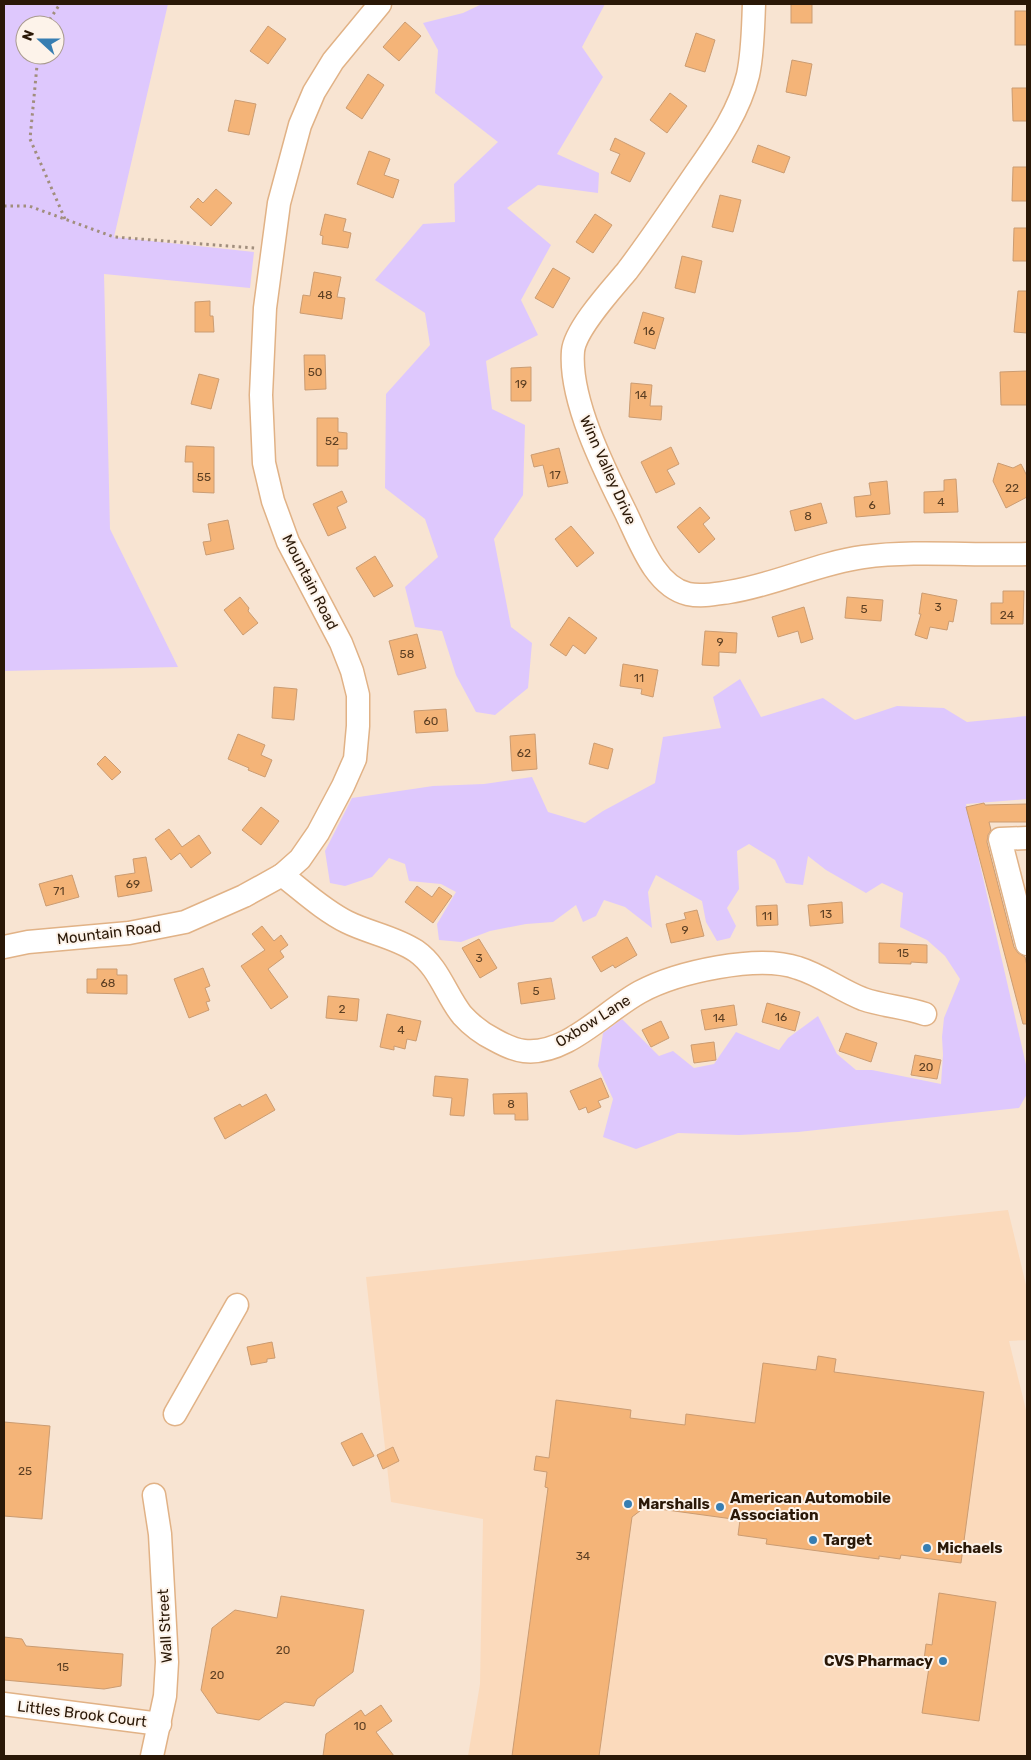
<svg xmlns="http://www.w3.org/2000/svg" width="1031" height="1760" viewBox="0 0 1031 1760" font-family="Rubik,sans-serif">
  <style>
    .built { fill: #fbdabc }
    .green { fill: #dec8fd; fill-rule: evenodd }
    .building { fill: #f4b478; stroke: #cb9c72 }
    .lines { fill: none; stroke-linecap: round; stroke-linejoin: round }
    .minor-casing { stroke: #e1b286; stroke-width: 25 }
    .path { stroke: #a18e7d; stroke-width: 3; stroke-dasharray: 2.5 4; stroke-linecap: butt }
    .minor { stroke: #fff; stroke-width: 22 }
    .poi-dot { fill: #377eb2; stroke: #fdf3ea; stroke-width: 2 }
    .labels { text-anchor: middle; stroke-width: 4; stroke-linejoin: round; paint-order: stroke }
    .number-label { font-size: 12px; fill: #5c3f23 }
    .street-label { font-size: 15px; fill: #2a1807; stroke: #fdf3ea }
    .poi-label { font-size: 15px; font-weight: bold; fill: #2a1807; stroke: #fdf3ea; text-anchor: start }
  </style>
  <rect width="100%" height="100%" fill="#f8e4d2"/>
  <polygon class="built" points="1008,1210 1027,1289 1027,1340 1009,1341 1027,1414 1027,1756 468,1756 480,1684 483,1519 391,1502 366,1277"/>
  <g class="green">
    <path d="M4,4H168L114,237L254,252L250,288L104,274L110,529L178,667L4,671ZM25,25H55V55H25Z"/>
    <polygon points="482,4 605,4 582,47 603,77 557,154 599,173 598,193 538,185 507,208 551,245 521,300 538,335 486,361 492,409 525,425 523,495 494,539 511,627 532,643 528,688 495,715 476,712 456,675 442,631 415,627 405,587 438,557 425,519 385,488 386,394 430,345 425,313 375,280 423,224 455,222 454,184 498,142 435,93 438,50 423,23 463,13"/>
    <polygon points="740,679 761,717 823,698 855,720 897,706 944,708 967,722 1027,716 1027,799 966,804 1027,1069 1027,1094 1019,1108 798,1132 739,1135 678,1133 636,1149 603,1137 613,1099 598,1066 603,1033 622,1019 659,1056 673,1051 694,1068 714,1064 736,1032 779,1050 788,1038 818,1016 837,1054 856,1070 872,1070 941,1084 943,1055 942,1037 944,1018 960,979 945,956 927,940 900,927 903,893 882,883 866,893 826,870 808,856 803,885 786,883 775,860 749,844 737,851 739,889 727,908 736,926 730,938 717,941 706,922 702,901 656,875 648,892 652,928 625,907 604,900 596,916 583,922 576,905 553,922 526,924 490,931 461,942 439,940 437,924 456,892 441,884 409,881 405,864 389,858 372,877 345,886 330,883 325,851 352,798 433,786 484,784 532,777 548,812 585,823 603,811 655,783 663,737 721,728 713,697"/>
  </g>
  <g class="building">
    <rect x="791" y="4" width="21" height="19"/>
    <rect x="1015" y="11" width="12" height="34"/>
    <polygon points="405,22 421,36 399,61 383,47"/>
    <polygon points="268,26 286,39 268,64 250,51"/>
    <polygon points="696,33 715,40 705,72 685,66"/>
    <polygon points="792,60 812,64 806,96 786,92"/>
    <polygon points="368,74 384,85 362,119 346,108"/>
    <polygon points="1012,88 1027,88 1027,121 1013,121"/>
    <polygon points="670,93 687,106 667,133 650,120"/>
    <polygon points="235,100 256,104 249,135 228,131"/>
    <polygon points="615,138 645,153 630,182 611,173 620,154 610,150"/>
    <polygon points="758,145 790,157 784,173 752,162"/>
    <polygon points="369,151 390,159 384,175 399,180 393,198 357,184"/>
    <polygon points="1013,167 1027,167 1027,201 1012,201"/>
    <polygon points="216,189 232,203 211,226 190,207 198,198 203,203"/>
    <polygon points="720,195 741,200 733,232 712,227"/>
    <polygon points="325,214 346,219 343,231 351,233 348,248 322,244 323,236 320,235"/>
    <polygon points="595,214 612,225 593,253 576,242"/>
    <polygon points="1014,228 1027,228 1027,261 1013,261"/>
    <polygon points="682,256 702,261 695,293 675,288"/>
    <polygon points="553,268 570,278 553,308 535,298"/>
    <polygon points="314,272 341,277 337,297 345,298 342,319 300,313 303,295 310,296"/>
    <polygon points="1018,291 1027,291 1027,333 1014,332"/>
    <polygon points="210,301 210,316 213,316 214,332 195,332 195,302"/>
    <polygon points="643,312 664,318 655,349 634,343"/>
    <polygon points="304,355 325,355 326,389 305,390"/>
    <polygon points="531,367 531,401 511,401 511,368"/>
    <polygon points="1027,371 1027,405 1001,405 1000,372"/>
    <polygon points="199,374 219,379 211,409 191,404"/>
    <polygon points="631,383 652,385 650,406 662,406 661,420 629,417"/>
    <polygon points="317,418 338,418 338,432 347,433 347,449 338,449 338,466 317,466"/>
    <polygon points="186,446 214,447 214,493 193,492 193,462 185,462"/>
    <polygon points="671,447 679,464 667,470 675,484 656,493 641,462"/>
    <polygon points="559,448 568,483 548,487 543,465 534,467 531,455"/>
    <polygon points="998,463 1013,468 1021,464 1027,476 1027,497 1006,508 993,481"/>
    <polygon points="956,479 958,512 924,513 924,492 944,491 944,480"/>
    <polygon points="887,481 890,514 856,517 854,497 871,495 869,483"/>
    <polygon points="342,491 347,502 337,507 346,528 328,536 313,504"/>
    <polygon points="821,503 827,523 795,531 790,511"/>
    <polygon points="700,507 710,518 703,524 715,539 699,553 677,527"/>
    <polygon points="228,520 234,549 206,555 203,542 211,541 208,524"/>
    <polygon points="571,526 594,553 577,567 555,539"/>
    <polygon points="375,556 393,586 374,597 356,568"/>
    <polygon points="1003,591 1024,591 1023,624 991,624 991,603 1003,603"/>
    <polygon points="922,593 957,600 953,622 949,621 947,630 930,627 927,639 915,635 921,614 919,614"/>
    <polygon points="240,597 249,608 248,611 258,623 243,635 224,610"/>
    <polygon points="847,597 883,600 881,621 845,618"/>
    <polygon points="804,607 813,639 801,643 798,631 778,637 772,617"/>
    <polygon points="569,617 597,638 585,654 573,645 566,656 550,645"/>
    <polygon points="705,631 737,633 736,653 719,652 719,666 702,665"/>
    <polygon points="417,634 426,668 398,675 389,641"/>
    <polygon points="623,664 658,670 653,697 641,694 642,689 620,686"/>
    <polygon points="274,687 297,689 294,720 272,718"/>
    <polygon points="446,709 448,731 416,733 414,711"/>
    <polygon points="238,734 265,745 261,755 272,760 265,777 248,770 249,768 228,759"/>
    <polygon points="535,734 537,769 512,771 510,736"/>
    <polygon points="594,743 613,749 608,769 589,764"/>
    <polygon points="105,756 121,772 112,780 97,764"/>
    <polygon points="984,803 985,805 1027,804 1027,822 989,822 991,830 988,835 987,842 1014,947 1018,953 1025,957 1027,966 1027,1024 1023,1024 966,807"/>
    <polygon points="261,807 279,821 261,845 242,830"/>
    <polygon points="169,829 182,847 199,835 211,853 191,868 180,853 171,860 155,839"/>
    <polygon points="146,857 152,891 118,897 115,876 135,873 133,859"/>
    <polygon points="72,875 79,897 46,906 39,884"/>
    <polygon points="417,886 432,897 439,887 452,896 433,923 405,902"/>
    <polygon points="842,902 843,923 810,926 808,905"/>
    <polygon points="777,905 778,925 757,926 756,906"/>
    <polygon points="697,910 704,936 671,943 666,924 686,919 684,913"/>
    <polygon points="262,926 274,941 281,935 288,945 280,951 284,957 268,969 288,997 271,1009 241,966 265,950 252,934"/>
    <polygon points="627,937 637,955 615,968 613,965 601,972 592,957"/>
    <polygon points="479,939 497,968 480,978 462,948"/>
    <polygon points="879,943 927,945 927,963 911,962 911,964 879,963"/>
    <polygon points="203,968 210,986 205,988 210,1001 206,1002 209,1010 189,1018 174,979"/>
    <polygon points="97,969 117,969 117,975 127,975 127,994 87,993 87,979 97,979"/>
    <polygon points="551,978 555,999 521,1004 518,983"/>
    <polygon points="328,996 359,999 357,1021 326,1018"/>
    <polygon points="767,1003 800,1012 795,1031 762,1022"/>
    <polygon points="734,1005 737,1025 705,1030 701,1010"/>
    <polygon points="387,1014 421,1021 416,1041 407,1039 405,1049 394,1046 394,1050 380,1047"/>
    <polygon points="661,1021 669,1038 651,1047 642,1030"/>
    <polygon points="846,1033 877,1043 871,1062 839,1051"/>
    <polygon points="714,1042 716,1060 694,1063 691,1045"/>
    <polygon points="915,1055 941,1060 937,1079 911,1075"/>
    <polygon points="435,1076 468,1079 464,1116 450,1115 452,1098 433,1096"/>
    <polygon points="601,1078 609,1097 598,1101 601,1107 588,1113 586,1107 579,1110 570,1091"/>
    <polygon points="527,1093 528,1120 515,1120 515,1114 494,1114 493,1094"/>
    <polygon points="266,1094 275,1110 225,1139 214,1118 240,1104 242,1107"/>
    <polygon points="272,1342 275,1358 267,1359 267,1362 251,1365 247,1347"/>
    <polygon points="818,1356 836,1359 834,1372 984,1392 961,1563 901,1555 900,1559 879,1556 879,1559 766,1544 767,1539 738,1535 740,1520 645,1507 632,1517 599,1756 512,1756 548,1488 545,1487 547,1472 534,1470 536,1456 549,1458 556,1400 631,1410 630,1418 685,1425 686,1414 755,1423 763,1363 816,1370"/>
    <polygon points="4,1422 50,1426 42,1519 4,1516"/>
    <polygon points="362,1433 374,1456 353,1466 341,1443"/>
    <polygon points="393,1447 399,1461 383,1469 377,1455"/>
    <polygon points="939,1593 996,1602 979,1721 922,1713 930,1661 924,1660 926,1644 932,1645"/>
    <polygon points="281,1596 364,1610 353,1672 317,1699 314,1706 285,1702 259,1720 217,1713 201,1690 212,1628 235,1610 277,1618"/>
    <polygon points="4,1637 22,1639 26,1646 123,1654 121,1686 104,1689 4,1680"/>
    <polygon points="381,1705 392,1721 376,1732 394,1756 323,1756 326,1734 361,1710 365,1716"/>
  </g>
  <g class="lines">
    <defs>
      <g id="minor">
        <path d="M754,4C753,27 753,52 748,75C738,116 712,149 689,183C669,212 649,242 627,271C612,289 575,329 573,351C569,399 604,469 625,511C639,539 654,586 688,594C702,597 715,594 729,592C775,585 818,563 863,557C917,550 973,556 1027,554"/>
        <polyline points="1027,838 1000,839 1027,944"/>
        <path d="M282,875C303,891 323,910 347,922C369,933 395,937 416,951C439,967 446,995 462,1015C472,1026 483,1034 495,1040C504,1045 514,1050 524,1051C566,1056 605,1011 640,992C677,972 758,954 798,968C821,975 840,990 863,999C883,1006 905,1007 925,1014"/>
        <polyline points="4,947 28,942 129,933 185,922 244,896 282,875 300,859 318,833 343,786 355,759 358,726 358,695 352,671 341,643 288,542 273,501 264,463 261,395 265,308 279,203 300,125 314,92 333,61 380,4"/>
        <polyline points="175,1414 237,1305"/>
        <polyline points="4,1704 160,1724"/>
        <polyline points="152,1756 165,1696 167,1662 160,1534 154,1495"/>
      </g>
    </defs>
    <use href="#minor" class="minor-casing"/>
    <g class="path">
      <polyline points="46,25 60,4"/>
      <polyline points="38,55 30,139 65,219"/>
      <polyline points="4,206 29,206 114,237 255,248"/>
    </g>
    <use href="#minor" class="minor"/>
  </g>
  <g class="poi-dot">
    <circle cx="628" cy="1504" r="5"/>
    <circle cx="720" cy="1507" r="5"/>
    <circle cx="813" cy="1540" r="5"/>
    <circle cx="927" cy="1548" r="5"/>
    <circle cx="943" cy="1661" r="5"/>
  </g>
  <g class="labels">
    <g class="number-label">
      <text x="325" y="299">48</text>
      <text x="649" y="335">16</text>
      <text x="315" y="376">50</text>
      <text x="521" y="388">19</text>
      <text x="641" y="399">14</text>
      <text x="332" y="445">52</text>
      <text x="555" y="479">17</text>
      <text x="204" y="481">55</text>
      <text x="1012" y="492">22</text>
      <text x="941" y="506">4</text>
      <text x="872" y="509">6</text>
      <text x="808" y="520">8</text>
      <text x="938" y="611">3</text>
      <text x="864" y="613">5</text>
      <text x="1007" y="619">24</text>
      <text x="720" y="646">9</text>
      <text x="407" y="658">58</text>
      <text x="639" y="682">11</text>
      <text x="431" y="725">60</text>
      <text x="524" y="757">62</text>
      <text x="133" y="888">69</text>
      <text x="59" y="895">71</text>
      <text x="826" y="918">13</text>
      <text x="767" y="920">11</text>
      <text x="685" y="934">9</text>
      <text x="903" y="957">15</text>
      <text x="479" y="962">3</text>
      <text x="108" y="987">68</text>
      <text x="536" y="995">5</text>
      <text x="342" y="1013">2</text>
      <text x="781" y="1021">16</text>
      <text x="719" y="1022">14</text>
      <text x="401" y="1034">4</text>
      <text x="926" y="1071">20</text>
      <text x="511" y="1108">8</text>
      <text x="25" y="1475">25</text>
      <text x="583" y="1560">34</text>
      <text x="283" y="1654">20</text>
      <text x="63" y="1671">15</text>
      <text x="217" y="1679">20</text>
      <text x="360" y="1730">10</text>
    </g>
    <g class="street-label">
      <text transform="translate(608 470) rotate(66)" y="5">Winn Valley Drive</text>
      <text transform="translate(310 582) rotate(63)" y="5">Mountain Road</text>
      <text transform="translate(109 933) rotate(-7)" y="5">Mountain Road</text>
      <text transform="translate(593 1021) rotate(-32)" y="5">Oxbow Lane</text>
      <text transform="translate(165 1626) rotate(-93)" y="5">Wall Street</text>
      <text transform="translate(82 1714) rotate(7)" y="5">Littles Brook Court</text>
    </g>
    <g class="poi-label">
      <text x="730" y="1503">American Automobile<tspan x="730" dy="17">Association</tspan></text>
      <text x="638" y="1509">Marshalls</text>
      <text x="823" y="1545">Target</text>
      <text x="937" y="1553">Michaels</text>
      <text x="933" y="1666" text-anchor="end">CVS Pharmacy</text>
    </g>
  </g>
  <rect width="1031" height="1760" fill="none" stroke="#2a1807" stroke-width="10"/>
  <g transform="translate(40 40) rotate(291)"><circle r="24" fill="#fdf3ea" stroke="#a99b8f"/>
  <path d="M0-4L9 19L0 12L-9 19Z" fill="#377eb2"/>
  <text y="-8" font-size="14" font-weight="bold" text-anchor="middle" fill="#2a1807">N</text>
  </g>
</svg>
